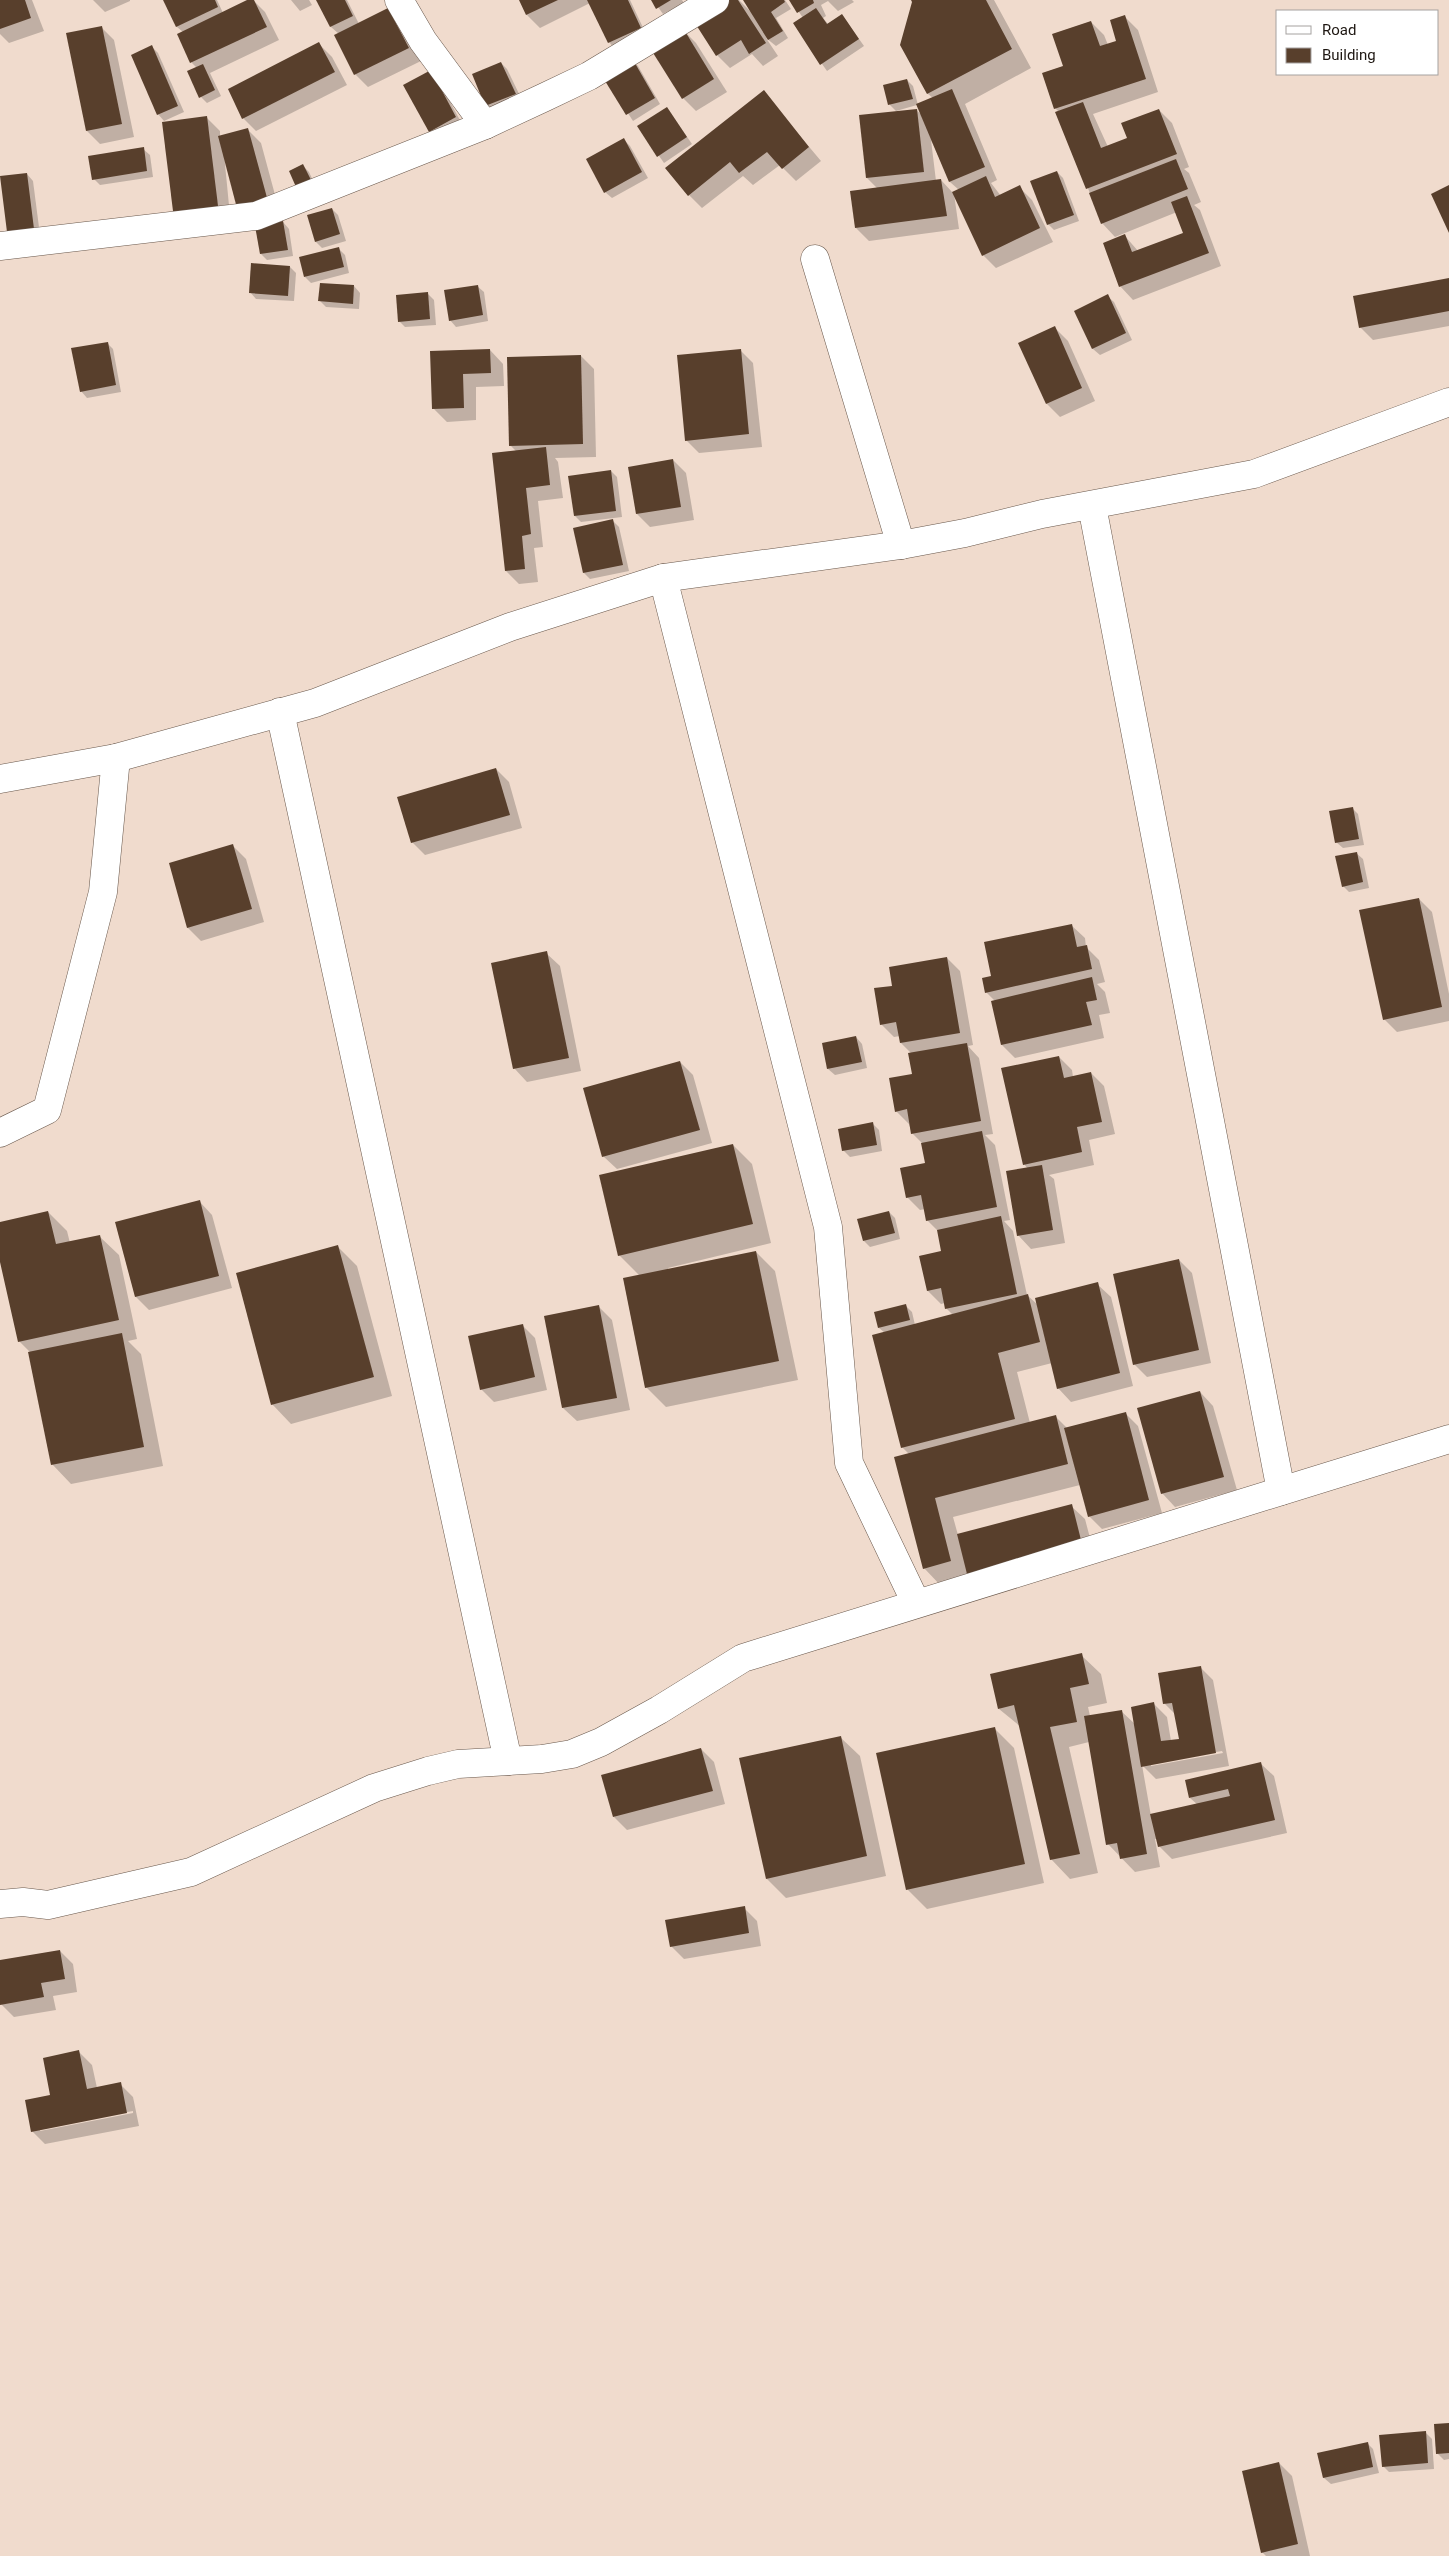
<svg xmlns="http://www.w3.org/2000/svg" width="1449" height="2556" viewBox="0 0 1449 2556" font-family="Roboto,sans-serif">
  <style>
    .shadow { fill: #0003; fill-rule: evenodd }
    .building { fill: #583f2c }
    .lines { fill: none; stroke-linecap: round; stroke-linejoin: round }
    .minor-casing { stroke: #69584c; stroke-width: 29 }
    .minor { stroke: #fff; stroke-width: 28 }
  </style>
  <rect width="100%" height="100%" fill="#f0dbcd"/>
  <g class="shadow">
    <polygon points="0,0 32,0 44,31 9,43 0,34"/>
    <polygon points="93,0 130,0 130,1 105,12"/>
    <polygon points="164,0 217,0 223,13 253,0 265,12 279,40 210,73 221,96 207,103 201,97 197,68 192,63 178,34 183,32 177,27"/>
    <polygon points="291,0 309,0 312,5 300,11"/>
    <polygon points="317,0 347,0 359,24 388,9 401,22 421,61 368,87 355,74 339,34 331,27"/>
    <polygon points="520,0 630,0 646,34 615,49 609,42 590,3 540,28 527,15"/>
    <polygon points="653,0 682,0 684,3 663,14"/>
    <polygon points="726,0 739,0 751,12 745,0 785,0 791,9 776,18 788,38 776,46 766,38 778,56 763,66 752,54 730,68 717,55"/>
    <polygon points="791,0 852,0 854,2 838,11 828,1 821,5 826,16 823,18 828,24 842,15 864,46 827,71 794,24 803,18"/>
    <path d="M913,0H994L1031,68L965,104L997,180L991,183L1001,196L1019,187L1032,200L1053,242L996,268L983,255L954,194L959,229L869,241L856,228L878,189L867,178L916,110L922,115L917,105L896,111L890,105L885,86L907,80L913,86L918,105L933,98L928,94ZM931,140L950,182L959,190L953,193L941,180L936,181Z"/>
    <polygon points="1125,17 1138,30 1158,92 1093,114 1108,147 1129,139 1159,110 1172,123 1189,167 1184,169 1189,173 1201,202 1194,205 1200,210 1221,266 1133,300 1120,286 1125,236 1138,251 1185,233 1177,212 1115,237 1102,223 1057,112 1059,112 1055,108 1065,67 1091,22 1104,35 1108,45 1118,42"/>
    <polygon points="101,27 114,40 134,137 100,144 87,131"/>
    <polygon points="683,30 696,43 727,92 696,111 683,98"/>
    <polygon points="319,44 332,57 347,85 256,131 243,118"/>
    <polygon points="152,47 158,53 184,112 164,121 158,114"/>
    <polygon points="632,60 638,66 660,104 633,121 604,76"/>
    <polygon points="501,63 507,69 522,100 493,112 486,106"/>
    <polygon points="437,78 462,124 436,138 430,131 405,86"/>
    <polygon points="763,92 821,161 796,181 780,165 753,185 743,176 702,208 689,195"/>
    <polygon points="667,108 692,144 664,163 639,127"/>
    <polygon points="207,118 220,131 220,137 248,130 261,143 281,217 224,154 231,226 188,232"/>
    <polygon points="624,140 630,146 648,178 612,198 605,192"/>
    <polygon points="143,149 150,155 153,177 100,185 94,179"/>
    <polygon points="303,166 309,172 316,187 304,193"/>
    <polygon points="1057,172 1063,178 1079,221 1054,230 1048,224"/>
    <polygon points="27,174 33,181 40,235 28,237"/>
    <polygon points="332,209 338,215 346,241 322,248 316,242"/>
    <polygon points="283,222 289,229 293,256 267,260 261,254"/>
    <polygon points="339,249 345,255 349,273 311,283 305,277"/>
    <polygon points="290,267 296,273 294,301 256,299 250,292"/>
    <polygon points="1449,280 1449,326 1373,340 1360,327"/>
    <polygon points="354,286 360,293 359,309 326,307 319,300"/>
    <polygon points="477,286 484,292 488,321 456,327 450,320"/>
    <polygon points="428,294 434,300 436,325 405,327 399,321"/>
    <polygon points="1107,296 1114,302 1132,340 1100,355 1093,349 1076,311"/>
    <polygon points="1055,328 1068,341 1095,401 1060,417 1047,404"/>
    <polygon points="107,343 113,349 121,392 87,398 81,391"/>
    <polygon points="490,350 503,364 504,386 476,387 476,420 447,422 434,409 432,352"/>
    <polygon points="740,350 753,363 762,447 699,453 686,440"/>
    <polygon points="581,356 594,369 596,457 555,458 558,462 563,498 538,501 543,547 534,548 538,582 519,584 506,571 517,452 511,446"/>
    <polygon points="673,460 686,473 694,520 650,527 637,514 630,468"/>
    <polygon points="611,471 617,477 622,517 581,522 575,516"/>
    <polygon points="613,521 619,527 629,571 590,579 584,573"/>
    <polygon points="496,769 509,782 522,828 425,855 412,842"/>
    <polygon points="1352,808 1358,814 1364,845 1343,848 1336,842"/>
    <polygon points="233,846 246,859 264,922 201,941 188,928 170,864"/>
    <polygon points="1356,853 1363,859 1369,888 1349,892 1343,886"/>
    <polygon points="1419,899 1432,912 1449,994 1449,1021 1397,1032 1384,1019"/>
    <polygon points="1071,925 1085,938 1086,947 1099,960 1105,982 1097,984 1105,992 1110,1013 1099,1015 1104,1038 1015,1058 1002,1045 992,1002 995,1001 986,992 993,977"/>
    <polygon points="546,953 560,966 581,1071 527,1082 514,1068"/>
    <polygon points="947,958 960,971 973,1045 968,1046 979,1058 993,1134 985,1135 995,1145 1010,1220 1004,1221 1013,1231 1027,1295 1038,1305 1097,1284 1111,1297 1133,1386 1071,1402 1058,1388 1052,1363 1017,1372 1030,1423 1055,1416 1067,1428 1125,1413 1138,1426 1162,1513 1102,1529 1089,1516 1080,1485 953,1517 958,1535 1071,1506 1085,1519 1095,1557 981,1586 968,1573 970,1580 943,1588 924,1568 909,1454 902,1447 885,1333 879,1328 906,1306 912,1312 915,1325 953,1315 946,1308 945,1303 941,1304 928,1291 920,1256 943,1252 939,1232 927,1220 925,1209 920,1210 907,1197 927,1164 923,1144 912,1133 909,1124 896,1111 913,1075 912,1054 901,1043 900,1036 894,1037 881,1024 893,987"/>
    <polygon points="856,1037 862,1044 867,1068 835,1075 828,1069"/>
    <polygon points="1059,1057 1072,1070 1073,1077 1091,1073 1104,1086 1115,1134 1089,1140 1094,1165 1049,1175 1054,1179 1065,1243 1031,1249 1018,1235 1028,1169 1024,1164"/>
    <polygon points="680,1062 693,1075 712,1143 617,1169 603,1156"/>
    <polygon points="873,1124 879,1130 882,1151 850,1157 843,1150"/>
    <polygon points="733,1145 752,1164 771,1243 668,1268 669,1270 756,1252 775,1271 798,1380 666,1407 646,1387 640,1276 619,1255"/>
    <polygon points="199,1201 212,1215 232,1288 149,1310 136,1297 117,1223"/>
    <polygon points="48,1212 67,1231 70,1243 99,1236 119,1255 137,1339 128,1341 141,1354 163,1466 71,1484 52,1464 31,1353 19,1341 0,1256 0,1223"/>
    <polygon points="889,1212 895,1218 900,1239 870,1247 864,1241"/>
    <polygon points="338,1247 357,1266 392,1396 291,1424 272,1404"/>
    <polygon points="1179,1260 1192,1273 1211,1363 1147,1377 1134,1364"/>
    <polygon points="599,1307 612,1320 630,1410 577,1421 563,1408"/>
    <polygon points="522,1325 535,1338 547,1390 494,1402 481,1389"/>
    <polygon points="1200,1392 1213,1406 1237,1490 1175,1507 1162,1493"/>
    <path d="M1081,1655L1101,1674L1107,1703L1088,1707L1090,1716L1121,1711L1136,1725L1154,1704L1167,1717L1171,1741L1180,1740L1176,1715L1165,1704L1159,1674L1200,1667L1213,1680L1229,1766L1156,1779L1142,1765L1151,1816L1198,1805L1190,1798L1260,1763L1274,1776L1287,1833L1172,1859L1159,1846L1157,1839H1155L1160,1867L1135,1872L1108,1844L1089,1742L1069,1747L1098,1873L1070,1879L1051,1859L1021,1727L999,1709ZM1222,1751L1223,1753L1151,1766V1764Z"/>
    <polygon points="995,1729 1014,1748 1044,1883 927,1909 907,1889"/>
    <polygon points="840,1737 860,1756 886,1876 786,1898 767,1879"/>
    <polygon points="701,1749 714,1762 725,1804 627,1830 614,1817"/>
    <polygon points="744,1908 757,1921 761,1946 684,1959 671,1946"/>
    <polygon points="60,1951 73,1964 77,1992 53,1996 56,2010 14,2017 1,2004 0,1961"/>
    <path d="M79,2052L92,2065L97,2088L120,2084L133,2097L139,2126L45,2144L32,2131ZM133,2111V2113L40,2131V2129Z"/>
    <polygon points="1449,2424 1449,2459 1444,2460 1437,2453"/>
    <polygon points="1426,2433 1432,2439 1434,2469 1389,2472 1383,2466"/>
    <polygon points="1367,2443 1373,2449 1379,2473 1331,2484 1324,2478 1319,2454"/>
    <polygon points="1279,2463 1292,2476 1310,2556 1266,2556 1262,2552"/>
  </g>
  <g class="building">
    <polygon points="0,0 25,0 31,18 0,29"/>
    <polygon points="163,0 215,0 218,7 176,27"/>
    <polygon points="247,0 254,0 267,27 190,63 177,34"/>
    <polygon points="316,0 345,0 353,16 330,27"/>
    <polygon points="519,0 558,0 526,15"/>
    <polygon points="587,0 628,0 641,28 608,43"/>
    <polygon points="651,0 671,0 656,9"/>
    <polygon points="723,0 738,0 766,43 749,54 741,40 716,56 693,20"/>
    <polygon points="743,0 784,0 785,2 771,12 783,31 768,40"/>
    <polygon points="789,0 813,0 814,3 797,13"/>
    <polygon points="911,0 986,0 1012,49 927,94 900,45 912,2"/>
    <polygon points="388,8 409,48 354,75 334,35"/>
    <polygon points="816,8 827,24 842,14 859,39 820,65 793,23"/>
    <polygon points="1125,15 1146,79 1054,109 1042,73 1063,66 1052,34 1091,21 1100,46 1116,41 1110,20"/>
    <polygon points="102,26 122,124 86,131 66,33"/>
    <polygon points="683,28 714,79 682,99 650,48"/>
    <polygon points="319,42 335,72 242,119 228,89"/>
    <polygon points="152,45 178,106 157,115 131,55"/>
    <polygon points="632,58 655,98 626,115 602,76"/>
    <polygon points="501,62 516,94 485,106 472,74"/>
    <polygon points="203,64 215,90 199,98 187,71"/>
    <polygon points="431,70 456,117 429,132 403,85"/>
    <polygon points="907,79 913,99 888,105 883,85"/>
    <polygon points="952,89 985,167 949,182 916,104"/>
    <polygon points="764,90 809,147 782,169 767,152 739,173 730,162 688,196 665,168"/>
    <polygon points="1083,102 1101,148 1127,138 1121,123 1159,109 1177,154 1086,189 1055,112"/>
    <polygon points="667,107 687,137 657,157 637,126"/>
    <polygon points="917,109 924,172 866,178 859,115"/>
    <polygon points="207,116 219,214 174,219 162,122"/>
    <polygon points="248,128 269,205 238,212 218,136"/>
    <polygon points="624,138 642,172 604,193 586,159"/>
    <polygon points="144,147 147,171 92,180 88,156"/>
    <polygon points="1176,159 1188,189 1101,224 1089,193"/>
    <polygon points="303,164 311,180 296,187 289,171"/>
    <polygon points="1057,171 1074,215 1047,225 1030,181"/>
    <polygon points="27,173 34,229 8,240 0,176"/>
    <polygon points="986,176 995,197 1020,185 1040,228 982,256 952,192"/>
    <polygon points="941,179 947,216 855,228 850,191"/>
    <polygon points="1449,185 1449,233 1431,194"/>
    <polygon points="1187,196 1209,253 1119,287 1103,243 1125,234 1132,252 1183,233 1171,202"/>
    <polygon points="332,208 340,234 315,242 307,215"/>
    <polygon points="283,221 288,250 260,254 255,226"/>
    <polygon points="339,247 344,267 304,277 299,257"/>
    <polygon points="251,263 290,266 288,296 249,293"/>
    <polygon points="1449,278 1449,311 1359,328 1353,296"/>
    <polygon points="320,283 354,285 353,304 318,301"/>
    <polygon points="478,285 483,315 449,321 444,290"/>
    <polygon points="428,292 430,319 398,322 396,295"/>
    <polygon points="1108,294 1126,333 1092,349 1074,311"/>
    <polygon points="1055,326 1082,388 1046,404 1018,343"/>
    <polygon points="108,342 116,385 80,392 71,348"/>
    <polygon points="490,349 491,373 463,374 464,408 432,409 430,351"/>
    <polygon points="741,349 749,434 685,441 677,355"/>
    <polygon points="581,355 583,444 509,446 507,357"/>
    <polygon points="546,447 550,485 526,488 531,534 522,536 525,569 505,571 492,453"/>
    <polygon points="673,459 681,507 636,514 628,467"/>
    <polygon points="611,470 616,511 574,516 568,476"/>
    <polygon points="613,519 623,565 583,573 573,528"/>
    <polygon points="496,768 510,815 411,843 397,797"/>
    <polygon points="1353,807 1359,839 1335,843 1329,811"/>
    <polygon points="233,844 252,909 187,928 169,863"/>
    <polygon points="1357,852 1363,882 1342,887 1335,856"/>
    <polygon points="1419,898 1442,1007 1383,1020 1359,910"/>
    <polygon points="1072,924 1077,947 1087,945 1092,969 985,993 982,978 991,976 984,942"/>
    <polygon points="547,951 569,1058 513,1069 491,963"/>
    <polygon points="947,957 960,1033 900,1043 896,1022 880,1025 874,988 892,986 889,967"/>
    <polygon points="1092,977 1097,1000 1086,1002 1092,1025 1001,1045 991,1001"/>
    <polygon points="856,1036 862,1062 827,1069 822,1043"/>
    <polygon points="967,1043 981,1121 911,1134 907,1109 895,1112 889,1078 912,1074 908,1053"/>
    <polygon points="1059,1056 1064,1078 1091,1072 1102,1122 1077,1127 1082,1152 1023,1165 1001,1068"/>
    <polygon points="680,1061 700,1130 602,1157 583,1088"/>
    <polygon points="873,1122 877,1145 842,1151 838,1129"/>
    <polygon points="982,1131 997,1207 926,1221 921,1195 906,1198 900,1168 925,1163 921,1143"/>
    <polygon points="733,1144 753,1224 618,1256 599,1175"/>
    <polygon points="1042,1165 1053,1230 1017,1236 1006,1171"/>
    <polygon points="200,1200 219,1276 135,1297 115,1222"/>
    <polygon points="48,1211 56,1244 100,1235 119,1320 18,1342 0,1262 0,1222"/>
    <polygon points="889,1211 895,1233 863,1241 857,1219"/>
    <polygon points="1001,1216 1017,1294 945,1309 941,1288 927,1291 919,1256 941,1251 937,1230"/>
    <polygon points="338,1245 374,1377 271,1405 236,1273"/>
    <polygon points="756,1251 779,1361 645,1388 623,1278"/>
    <polygon points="1179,1259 1199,1350 1133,1365 1113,1274"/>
    <polygon points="1098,1282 1120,1373 1057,1389 1035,1298"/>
    <polygon points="1028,1294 1040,1342 998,1353 1015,1419 901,1448 872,1335"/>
    <polygon points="906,1304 910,1320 878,1328 874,1312"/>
    <polygon points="599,1305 617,1398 562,1408 544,1316"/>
    <polygon points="523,1324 535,1377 480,1390 468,1336"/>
    <polygon points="122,1333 144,1447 51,1465 28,1352"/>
    <polygon points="1200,1391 1224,1477 1161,1494 1137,1408"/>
    <polygon points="1126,1412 1149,1500 1088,1517 1064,1428"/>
    <polygon points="1056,1415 1068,1464 935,1498 951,1561 923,1569 894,1457"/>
    <polygon points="1072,1504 1082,1544 967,1574 957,1534"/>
    <polygon points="1082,1653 1089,1684 1070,1688 1077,1722 1050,1727 1080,1854 1050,1860 1014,1705 998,1709 990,1674"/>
    <polygon points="1201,1666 1216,1753 1141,1767 1131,1707 1154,1702 1161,1741 1179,1739 1172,1703 1163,1704 1158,1673"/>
    <polygon points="1122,1710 1147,1854 1120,1859 1117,1843 1106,1845 1084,1716"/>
    <polygon points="995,1727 1025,1864 906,1890 876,1753"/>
    <polygon points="841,1736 867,1856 766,1879 739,1758"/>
    <polygon points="701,1748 713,1791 613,1817 601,1775"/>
    <polygon points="1261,1762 1275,1820 1158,1847 1150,1814 1230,1796 1228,1789 1189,1798 1185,1780"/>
    <polygon points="745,1906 749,1933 670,1947 665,1920"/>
    <polygon points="60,1950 65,1979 41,1983 44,1997 0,2005 0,1960"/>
    <polygon points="79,2050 87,2089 121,2082 127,2113 31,2132 25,2100 50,2095 43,2058"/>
    <polygon points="1449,2423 1449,2453 1436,2454 1434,2424"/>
    <polygon points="1426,2431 1428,2463 1382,2467 1379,2435"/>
    <polygon points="1368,2442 1373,2467 1323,2478 1317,2453"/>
    <polygon points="1279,2462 1298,2544 1261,2553 1242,2471"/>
  </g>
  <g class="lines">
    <defs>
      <g id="minor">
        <polyline points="399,0 423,41 485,125"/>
        <polyline points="0,246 256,216 485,125 545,97 589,76 715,0"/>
        <polyline points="815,259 901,545"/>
        <polyline points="1092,506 1281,1491"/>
        <polyline points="663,578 828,1227 849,1463 916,1603"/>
        <polyline points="280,712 508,1761"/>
        <polyline points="0,779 116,758 315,703 510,627 663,578 901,545 965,533 1042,514 1254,474 1449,402"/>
        <polyline points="0,1133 47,1110 103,892 116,758"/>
        <polyline points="0,1904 23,1902 48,1905 191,1872 374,1788 428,1771 458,1764 542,1759 572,1754 601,1742 659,1710 743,1658 1449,1439"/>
      </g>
    </defs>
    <use href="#minor" class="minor-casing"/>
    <use href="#minor" class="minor"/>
  </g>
  <rect x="1276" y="10" width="162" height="65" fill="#ffffff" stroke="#a5a2a0"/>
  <rect x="1286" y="26" width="25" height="8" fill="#ffffff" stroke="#a5a2a0"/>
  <text x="1322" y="35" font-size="15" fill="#1e1712">Road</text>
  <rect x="1286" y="48" width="25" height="15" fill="#583f2c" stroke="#a5a2a0"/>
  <text x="1322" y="60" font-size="15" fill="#1e1712">Building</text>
</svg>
